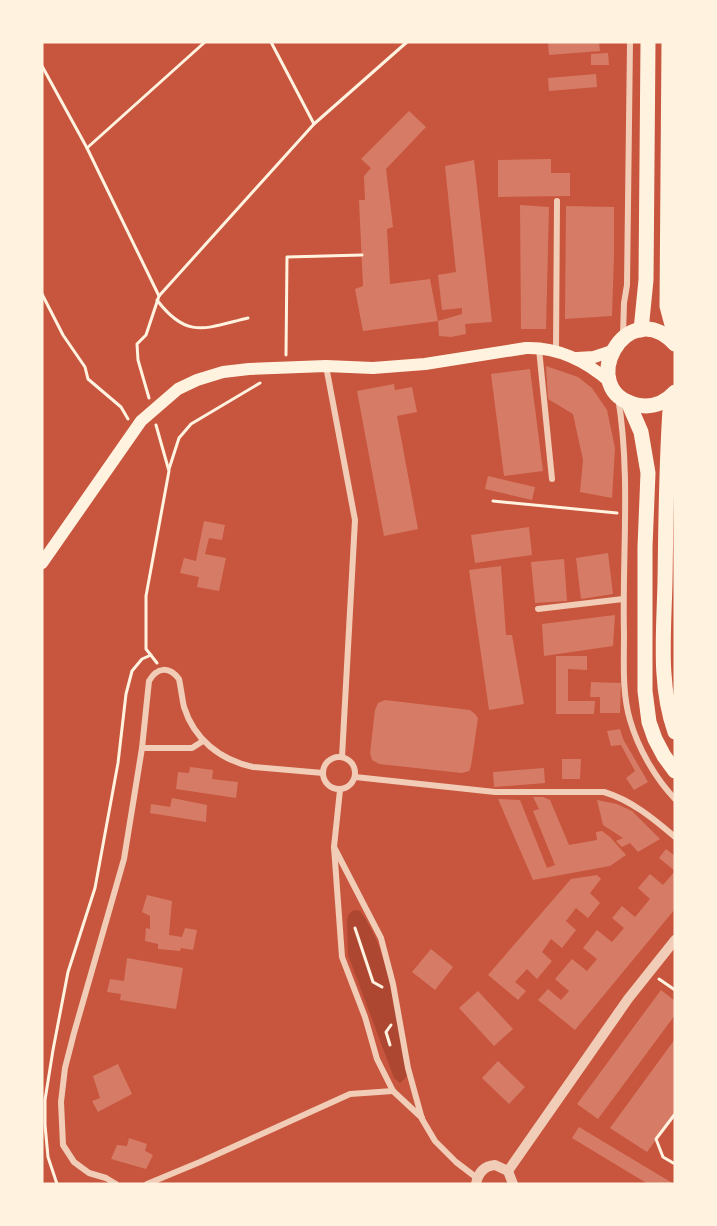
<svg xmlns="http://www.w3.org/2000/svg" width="717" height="1226" viewBox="0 0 717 1226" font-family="'Noto Sans',sans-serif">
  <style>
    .green { fill: #ae4732 }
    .building { fill: #d67c66 }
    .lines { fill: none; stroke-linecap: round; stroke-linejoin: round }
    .path { stroke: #fff3e0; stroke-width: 3 }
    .minor { stroke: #f1ccb7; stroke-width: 6 }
    .tertiary { stroke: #f1ccb7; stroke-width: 10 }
    .secondary { stroke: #fff3e0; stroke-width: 12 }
    .trunk { stroke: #fff3e0; stroke-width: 15 }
  </style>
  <rect width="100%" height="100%" fill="#c8553d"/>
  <path class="green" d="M354,910L360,911C391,952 398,1026 407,1076L400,1083L394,1078L348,955L347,920L349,914Z"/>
  <g class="building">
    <polygon points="548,42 599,42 600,51 549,55"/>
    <polygon points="608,53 609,65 591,65 591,54"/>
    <polygon points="596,74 597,87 549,91 548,78"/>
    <polygon points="409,111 426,127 386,169 393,227 387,229 390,284 430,279 438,321 363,331 355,289 363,286 359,200 365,200 364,176 371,168 361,159"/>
    <polygon points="551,159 551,173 570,173 570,196 498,197 498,160"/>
    <polygon points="474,160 492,322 465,324 466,334 451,337 439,336 438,321 462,314 462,308 442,310 438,275 456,272 445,166"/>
    <polygon points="520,205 549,207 546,329 521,329"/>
    <polygon points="566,206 614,207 614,256 612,316 565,319"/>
    <polygon points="546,366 578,377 592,388 607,410 615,448 612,498 580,492 583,460 573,414 548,399"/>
    <polygon points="530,369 543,471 504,476 491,374"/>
    <polygon points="394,384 395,390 412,387 417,412 397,416 418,529 384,536 357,391"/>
    <polygon points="488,476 535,487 532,500 485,489"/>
    <polygon points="204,521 225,525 222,540 209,538 205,554 226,558 219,591 197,587 199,577 180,573 184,558 196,561"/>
    <polygon points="529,527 532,555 475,563 471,535"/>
    <polygon points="608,553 613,594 581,599 576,558"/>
    <polygon points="564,559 567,601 535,603 531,562"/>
    <polygon points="501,566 506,635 512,635 524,704 489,710 469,570"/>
    <polygon points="615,615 613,646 544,656 542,624"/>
    <polygon points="556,656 587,656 587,670 568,669 568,701 595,701 594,714 556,714"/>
    <polygon points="591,682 621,683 620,713 600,713 600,697 590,697"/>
    <polygon points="385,700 470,710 475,714 478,718 471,766 469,771 462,773 379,764 372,760 370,753 375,710 378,703"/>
    <polygon points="620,729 623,739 648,782 634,790 626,778 635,771 621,745 611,746 607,731"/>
    <polygon points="562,759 581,759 580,779 562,779"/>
    <polygon points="190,767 213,770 212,779 238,782 236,798 176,789 178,772 189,773"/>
    <polygon points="544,768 545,783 494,787 493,772"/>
    <polygon points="533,797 543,797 550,800 569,845 597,840 596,832 602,831 610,837 626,855 610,866 533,880 498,799 520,800 547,868 555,865 533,811 539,809"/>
    <polygon points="172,798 207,805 206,822 150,813 151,804 170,807"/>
    <polygon points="597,800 617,804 632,811 660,839 638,852 630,843 622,847 616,841 623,838 603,825"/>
    <polygon points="666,849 675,856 675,909 575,1030 538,1000 548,989 561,1000 569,991 555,979 572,959 587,971 597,959 583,948 597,930 612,942 624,928 612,918 622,906 635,917 650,899 638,888 650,874 663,885 675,871 659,858"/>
    <polygon points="597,875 601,879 590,893 600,903 588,918 576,908 566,921 576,930 562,948 551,939 542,952 552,961 537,979 527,969 515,982 526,991 518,1000 488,975 571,879"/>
    <polygon points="147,895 172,901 169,935 182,937 185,928 197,930 193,950 181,948 180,951 158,949 158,944 145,941 146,928 150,929 150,916 142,912"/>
    <polygon points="431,949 453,967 435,990 412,972"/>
    <polygon points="127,958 183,968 176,1009 120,1000 121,994 107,992 110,979 124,981"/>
    <polygon points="661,990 675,1001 675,1015 598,1119 577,1104"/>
    <polygon points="478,991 513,1029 494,1046 459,1008"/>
    <polygon points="675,1039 675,1114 647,1152 610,1128"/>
    <polygon points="498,1061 525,1087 509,1104 482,1078"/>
    <polygon points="118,1064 132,1094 98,1112 92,1101 100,1098 93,1076"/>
    <polygon points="579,1127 674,1184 648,1184 572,1138"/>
    <polygon points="129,1138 147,1144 145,1151 153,1155 146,1169 111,1159 117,1145 127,1146"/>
  </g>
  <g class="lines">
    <g class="path">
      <polyline points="271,42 314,124"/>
      <polyline points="42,66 87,148 159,296"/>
      <polyline points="87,148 205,42"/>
      <polyline points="42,294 63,335 85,367 88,379 121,407 128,419"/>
      <path d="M157,300C187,340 206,328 248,318"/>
      <polyline points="286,355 287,257 362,255"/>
      <polyline points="149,398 138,360 137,344 146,335 159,296 314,124 407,42"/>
      <polyline points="156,425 169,471 146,596 146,649 157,663"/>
      <polyline points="169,469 179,438 191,424 260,383"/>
      <polyline points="493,501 617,513"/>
      <polyline points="355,928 373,982 382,987"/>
      <polyline points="659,979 675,990"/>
      <polyline points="390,1045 386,1032 391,1025"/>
      <polyline points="675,1114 656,1139 663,1157 675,1164"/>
      <polyline points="57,1184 48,1157 45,1125 45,1100 53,1050 68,972 95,888 118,763 126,694 132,671 142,659 151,655"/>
    </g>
    <g class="minor">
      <polyline points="623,335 624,303 627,285 630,42"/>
      <polyline points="539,349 552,479"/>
      <polyline points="556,351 557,201"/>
      <polyline points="326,366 355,520 342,757"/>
      <path d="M618,397C631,475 622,555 624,634C624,662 622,693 630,720C638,748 655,778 675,799"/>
      <polyline points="538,609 623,599"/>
      <polyline points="142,748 192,748 203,741"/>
      <circle cx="339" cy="773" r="16"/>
      <path d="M355,777L495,792H604C631,800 654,819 675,837"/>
      <polyline points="340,790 334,847 342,957 365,1017 377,1059 393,1091 422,1118"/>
      <polyline points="334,847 381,938 393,984 408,1068 422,1119 435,1141 456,1162 477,1178"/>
      <path d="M116,1184L106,1178L89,1173L74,1162L63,1145L61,1102L65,1068L74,1033L124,859L142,748L149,681C157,667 169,666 179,679C181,688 182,698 184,707C194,739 220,760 253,767L323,773"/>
      <polyline points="147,1184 200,1162 350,1094 393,1091"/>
    </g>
    <g class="tertiary">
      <polyline points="508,1171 628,999 675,940"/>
      <path d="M476,1184C478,1173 484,1166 495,1165L508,1171L513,1184"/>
    </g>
    <g class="secondary">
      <polyline points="577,358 594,357 612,351"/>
      <path d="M42,563L141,421L178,389L197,380L223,372L249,369L326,366L373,368L425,364L526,348C558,347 586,361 610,382"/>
    </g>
    <g class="trunk">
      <polyline points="669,42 667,306 675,336"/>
      <polyline points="641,330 646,280 648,42"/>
      <path d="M675,344C626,292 574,391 637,405C652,408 665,403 675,392"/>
      <path d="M671,396C666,458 666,519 665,581C664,631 658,684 675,732"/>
      <polyline points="628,402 641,432 648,473 645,547 645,691 649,722 655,739 664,756 675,771"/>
    </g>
  </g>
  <rect width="717" height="1226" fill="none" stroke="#fff3e0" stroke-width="87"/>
</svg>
